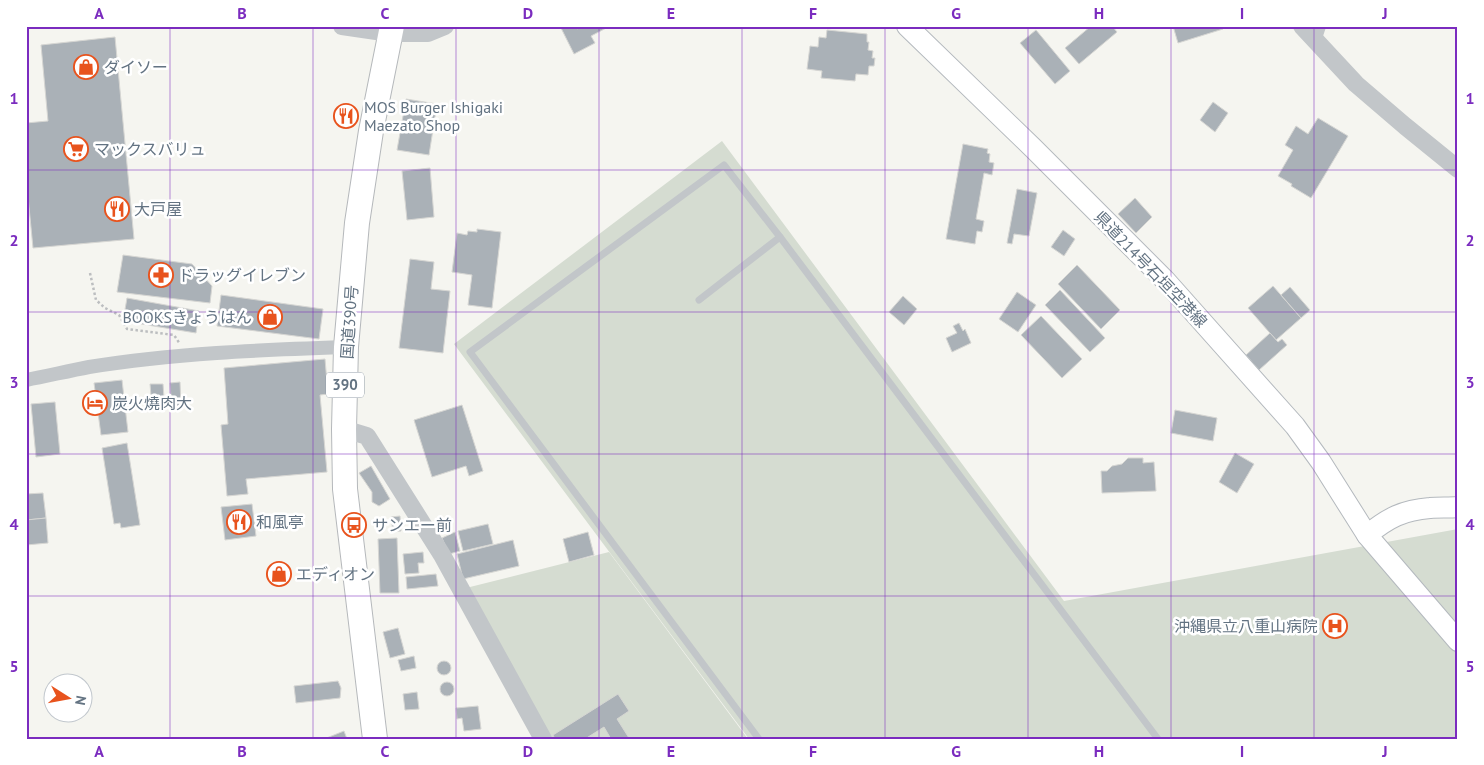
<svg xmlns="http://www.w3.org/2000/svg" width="1484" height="765" viewBox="0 0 1484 765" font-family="'PT Sans','Noto Sans JP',sans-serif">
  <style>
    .green { fill: #d5dcd1 }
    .building { fill: #aab1b7; stroke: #d6d6d3 }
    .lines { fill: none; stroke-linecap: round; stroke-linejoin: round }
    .secondary-casing { stroke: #b4b9be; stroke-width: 22 }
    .trunk-casing { stroke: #b5b8bb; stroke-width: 26 }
    .path { stroke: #bcbec0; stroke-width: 2.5; stroke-dasharray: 2.5 2.5; stroke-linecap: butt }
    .service { stroke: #c2c6c9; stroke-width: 7 }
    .minor { stroke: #c2c6c9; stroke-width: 14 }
    .tertiary { stroke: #c2c6c9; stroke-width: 18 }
    .secondary { stroke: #fff; stroke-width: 20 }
    .trunk { stroke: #fff; stroke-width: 24 }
    .grid { fill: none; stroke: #7b2cbf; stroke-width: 1; stroke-opacity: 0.55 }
    .labels { text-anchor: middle; stroke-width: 5; stroke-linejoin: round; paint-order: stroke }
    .shield { fill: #fff; stroke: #929da8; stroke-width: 1 }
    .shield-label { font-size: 15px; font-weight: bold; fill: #637382 }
    .poi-label { font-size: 16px; fill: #637382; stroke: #fff; text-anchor: start }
    .street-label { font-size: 16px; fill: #637382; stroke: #fff }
    .neatline { fill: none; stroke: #7b2cbf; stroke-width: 2 }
    .grid-label { font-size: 16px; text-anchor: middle; font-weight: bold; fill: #7b2cbf }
  </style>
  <rect width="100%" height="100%" fill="#f5f5f0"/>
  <g class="green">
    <polygon points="722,141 1064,601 1458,529 1458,739 749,739 454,344"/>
    <polygon points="609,552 748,739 549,739 466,588"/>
  </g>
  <g class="building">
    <polygon points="560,26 576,26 577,29 582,26 610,26 591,36 595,43 574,54"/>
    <polygon points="1091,26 1112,26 1117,32 1079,64 1065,48"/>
    <polygon points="1173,26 1222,26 1223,29 1178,43"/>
    <polygon points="827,30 867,34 867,42 869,42 868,50 873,51 872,58 875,58 874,66 869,66 868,75 856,74 855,81 821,78 822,71 807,69 810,46 818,47 819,37 826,38"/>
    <polygon points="1036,30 1070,71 1055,84 1020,43"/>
    <polygon points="115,37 134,239 33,248 26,176 26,123 48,121 41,45"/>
    <polygon points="406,99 437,104 429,155 397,150"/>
    <polygon points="1213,102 1228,113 1215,132 1200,120"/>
    <polygon points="1318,118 1348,136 1311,198 1291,186 1292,184 1278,176 1293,150 1285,145 1296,126 1308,134"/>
    <polygon points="963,144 988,149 987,153 990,154 989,162 994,163 992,175 984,173 976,219 984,221 982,232 977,231 975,244 946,239"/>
    <polygon points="430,168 434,217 407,220 402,171"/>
    <polygon points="1017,189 1037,193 1029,236 1014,234 1012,244 1007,243"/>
    <polygon points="1135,198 1152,217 1136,233 1118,214"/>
    <polygon points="477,229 501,232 492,308 468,305 472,275 452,272 457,233 467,235 468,231 477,232"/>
    <polygon points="1063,230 1075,239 1064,256 1051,247"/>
    <polygon points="123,255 192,264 212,286 210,303 117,292"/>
    <polygon points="410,259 434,262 431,289 450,291 443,353 399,348"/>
    <polygon points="1077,265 1120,310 1101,329 1058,284"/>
    <polygon points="1273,286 1301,318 1276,340 1248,308"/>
    <polygon points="1290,287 1310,310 1301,318 1281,295"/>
    <polygon points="1060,290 1105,338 1090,352 1045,305"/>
    <polygon points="1017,292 1036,305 1018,332 999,319"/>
    <polygon points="221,295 323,309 319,339 217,326"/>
    <polygon points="903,296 917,309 904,325 889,312"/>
    <polygon points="127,298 199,311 196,333 123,321"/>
    <polygon points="1041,316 1082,359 1062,378 1021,335"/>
    <polygon points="959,323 963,331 965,329 971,343 952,352 946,338 957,333 953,326"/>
    <polygon points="1270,333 1278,342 1282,339 1287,345 1259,370 1246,355"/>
    <polygon points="325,359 328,394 320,395 327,472 246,479 248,494 227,496 221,425 228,424 224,368"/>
    <polygon points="122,380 128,432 101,435 94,383"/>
    <polygon points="180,382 181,406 152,408 150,384 163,384 164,398 171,398 170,383"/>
    <polygon points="55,402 60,454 36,457 31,404"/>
    <polygon points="462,405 483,471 469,476 466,466 432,477 414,420"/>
    <polygon points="1175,410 1217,418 1213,441 1171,433"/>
    <polygon points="127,443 140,525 121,528 120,523 114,524 102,448"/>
    <polygon points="1235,453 1254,464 1237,493 1219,482"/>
    <polygon points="1128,458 1143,458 1143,463 1154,462 1156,491 1102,493 1101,471 1107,471 1112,466 1122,464"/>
    <polygon points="371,466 390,499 379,506 372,502 372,492 359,473"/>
    <polygon points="43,493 46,518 27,520 26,494"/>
    <polygon points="252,504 256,536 225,540 221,507"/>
    <polygon points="400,516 401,531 393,532 391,517"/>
    <polygon points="46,518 48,543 26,545 26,520"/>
    <polygon points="488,524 493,544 463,551 458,531"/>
    <polygon points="455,532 460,551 449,554 442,538"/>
    <polygon points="588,532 594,555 569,562 563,539"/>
    <polygon points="397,538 399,593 380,593 378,539"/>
    <polygon points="513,540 519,566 463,579 457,554"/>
    <polygon points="423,552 424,563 418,563 419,573 405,574 403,554"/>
    <polygon points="436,574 438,586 407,589 406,577"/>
    <polygon points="398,628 405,654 390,658 383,632"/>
    <polygon points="414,656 416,668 401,671 398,660"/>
    <circle cx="444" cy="668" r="7"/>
    <polygon points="338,681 341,688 340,698 296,703 294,686"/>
    <circle cx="447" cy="689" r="7"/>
    <polygon points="417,692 419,709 405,710 403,694"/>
    <polygon points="618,694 629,711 617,719 629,738 611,739 604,727 585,739 555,739 553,735"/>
    <polygon points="478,706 481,729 464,731 462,718 457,719 456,708"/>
    <polygon points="344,731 347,739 324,739"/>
  </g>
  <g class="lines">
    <defs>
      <g id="secondary">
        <polyline points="907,26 1033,148 1165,280 1295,426 1321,462 1367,535 1458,641"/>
        <path d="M1367,535C1388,518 1403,510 1430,508C1439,507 1449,508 1458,507"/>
      </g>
      <polyline id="trunk" points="375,739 345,489 344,429 346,347 357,223 371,131 392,26"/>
    </defs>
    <use href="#secondary" class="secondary-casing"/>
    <use href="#trunk" class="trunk-casing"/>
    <polyline class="path" points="90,273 96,300 105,308 119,315 127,329 174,335 180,344"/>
    <g class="service">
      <polyline points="699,300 780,237"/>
      <polyline points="759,739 470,352 724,165 780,237 1158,739"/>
    </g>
    <g class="minor">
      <polyline points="1314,41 1319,26"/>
      <path d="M26,380C47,376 68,371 89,367C174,353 261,350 346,347"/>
    </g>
    <g class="tertiary">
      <polyline points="342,26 390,33 428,33 445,26"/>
      <polyline points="1302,26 1356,84 1405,126 1458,169"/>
      <polyline points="344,429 367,436 442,555 543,739"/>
    </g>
    <use href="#secondary" class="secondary"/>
    <use href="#trunk" class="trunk"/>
  </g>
  <path class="grid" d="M170,26V739M313,26V739M456,26V739M599,26V739M742,26V739M885,26V739M1028,26V739M1171,26V739M1314,26V739M26,170H1458M26,312H1458M26,454H1458M26,596H1458"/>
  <defs>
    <symbol id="shop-ring" viewBox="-11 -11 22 22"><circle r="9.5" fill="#fff" stroke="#e8531d" stroke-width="1.5"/><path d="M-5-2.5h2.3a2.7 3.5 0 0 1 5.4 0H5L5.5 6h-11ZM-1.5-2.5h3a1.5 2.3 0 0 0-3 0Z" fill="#e8531d"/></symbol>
    <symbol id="restaurant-ring" viewBox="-11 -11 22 22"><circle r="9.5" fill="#fff" stroke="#e8531d" stroke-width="1.5"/><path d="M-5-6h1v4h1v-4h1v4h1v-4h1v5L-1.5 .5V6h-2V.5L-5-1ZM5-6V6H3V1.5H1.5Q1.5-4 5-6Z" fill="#e8531d"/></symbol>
    <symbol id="supermarket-ring" viewBox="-11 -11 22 22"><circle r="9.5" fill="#fff" stroke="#e8531d" stroke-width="1.5"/><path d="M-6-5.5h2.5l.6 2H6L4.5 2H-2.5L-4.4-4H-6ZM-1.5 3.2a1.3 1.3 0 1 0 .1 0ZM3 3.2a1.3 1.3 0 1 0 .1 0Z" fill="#e8531d"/></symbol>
    <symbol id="pharmacy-ring" viewBox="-11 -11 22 22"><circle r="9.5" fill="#fff" stroke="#e8531d" stroke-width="1.5"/><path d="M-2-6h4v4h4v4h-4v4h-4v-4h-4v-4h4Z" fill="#e8531d"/></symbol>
    <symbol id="hotel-ring" viewBox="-11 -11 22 22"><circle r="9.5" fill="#fff" stroke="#e8531d" stroke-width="1.5"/><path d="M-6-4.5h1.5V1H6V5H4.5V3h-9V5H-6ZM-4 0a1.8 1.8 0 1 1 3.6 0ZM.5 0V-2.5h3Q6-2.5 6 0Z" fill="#e8531d"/></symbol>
    <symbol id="bus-ring" viewBox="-11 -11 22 22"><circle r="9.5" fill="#fff" stroke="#e8531d" stroke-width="1.5"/><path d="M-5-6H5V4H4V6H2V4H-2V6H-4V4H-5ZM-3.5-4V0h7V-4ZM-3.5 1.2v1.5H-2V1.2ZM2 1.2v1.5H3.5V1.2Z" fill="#e8531d"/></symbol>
    <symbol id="hospital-ring" viewBox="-11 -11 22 22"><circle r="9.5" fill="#fff" stroke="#e8531d" stroke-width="1.5"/><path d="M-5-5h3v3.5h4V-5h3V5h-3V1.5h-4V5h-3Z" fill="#e8531d"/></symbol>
  </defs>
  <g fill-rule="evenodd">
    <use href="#shop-ring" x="72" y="53" width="28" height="28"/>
    <use href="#restaurant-ring" x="332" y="102" width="28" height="28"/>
    <use href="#supermarket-ring" x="62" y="135" width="28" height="28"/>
    <use href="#restaurant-ring" x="103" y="195" width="28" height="28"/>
    <use href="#pharmacy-ring" x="147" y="261" width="28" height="28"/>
    <use href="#shop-ring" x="256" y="303" width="28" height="28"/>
    <use href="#hotel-ring" x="81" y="389" width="28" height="28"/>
    <use href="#restaurant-ring" x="225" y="508" width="28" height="28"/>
    <use href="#bus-ring" x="340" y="511" width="28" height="28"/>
    <use href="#shop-ring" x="265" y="560" width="28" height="28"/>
    <use href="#hospital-ring" x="1321" y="612" width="28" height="28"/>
  </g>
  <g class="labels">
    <rect class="shield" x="326" y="372.5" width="38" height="25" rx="4"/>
    <g class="shield-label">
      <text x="345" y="390">390</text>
    </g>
    <g class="poi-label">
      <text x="104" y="73">ダイソー</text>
      <text x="364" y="113">MOS Burger Ishigaki<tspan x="364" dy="18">Maezato Shop</tspan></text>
      <text x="94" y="155">マックスバリュ</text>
      <text x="134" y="215">大戸屋</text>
      <text x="178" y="281">ドラッグイレブン</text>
      <text x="252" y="323" text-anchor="end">BOOKSきょうはん</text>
      <text x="112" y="409">炭火燒肉大</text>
      <text x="256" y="528">和風亭</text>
      <text x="372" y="531">サンエー前</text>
      <text x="296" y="580">エディオン</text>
      <text x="1318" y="632" text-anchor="end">沖縄県立八重山病院</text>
    </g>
    <g class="street-label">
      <text transform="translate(1151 269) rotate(46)" y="6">県道214号石垣空港線</text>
      <text transform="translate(349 322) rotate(-86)" y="6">国道390号</text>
    </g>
  </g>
  <rect width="1484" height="765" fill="none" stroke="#ffffff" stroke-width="55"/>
  <g transform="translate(68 698) rotate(101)"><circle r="24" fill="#ffffff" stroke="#c1c7cd"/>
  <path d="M0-4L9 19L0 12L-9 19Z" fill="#e8531d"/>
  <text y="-8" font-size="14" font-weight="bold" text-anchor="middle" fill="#637382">N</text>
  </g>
  <rect x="28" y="28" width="1428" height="710" class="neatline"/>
  <g class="grid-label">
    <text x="99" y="19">A</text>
    <text x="242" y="19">B</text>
    <text x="385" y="19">C</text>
    <text x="528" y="19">D</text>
    <text x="671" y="19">E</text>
    <text x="813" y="19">F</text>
    <text x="956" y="19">G</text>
    <text x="1099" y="19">H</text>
    <text x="1242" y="19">I</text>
    <text x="1385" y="19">J</text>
    <text x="14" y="104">1</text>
    <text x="1470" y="104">1</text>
    <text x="14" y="246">2</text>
    <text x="1470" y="246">2</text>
    <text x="14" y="388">3</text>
    <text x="1470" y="388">3</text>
    <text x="14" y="530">4</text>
    <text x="1470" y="530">4</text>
    <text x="14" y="672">5</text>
    <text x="1470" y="672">5</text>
    <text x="99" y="757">A</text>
    <text x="242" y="757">B</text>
    <text x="385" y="757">C</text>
    <text x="528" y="757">D</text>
    <text x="671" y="757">E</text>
    <text x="813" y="757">F</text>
    <text x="956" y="757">G</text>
    <text x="1099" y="757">H</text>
    <text x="1242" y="757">I</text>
    <text x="1385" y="757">J</text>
  </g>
</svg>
